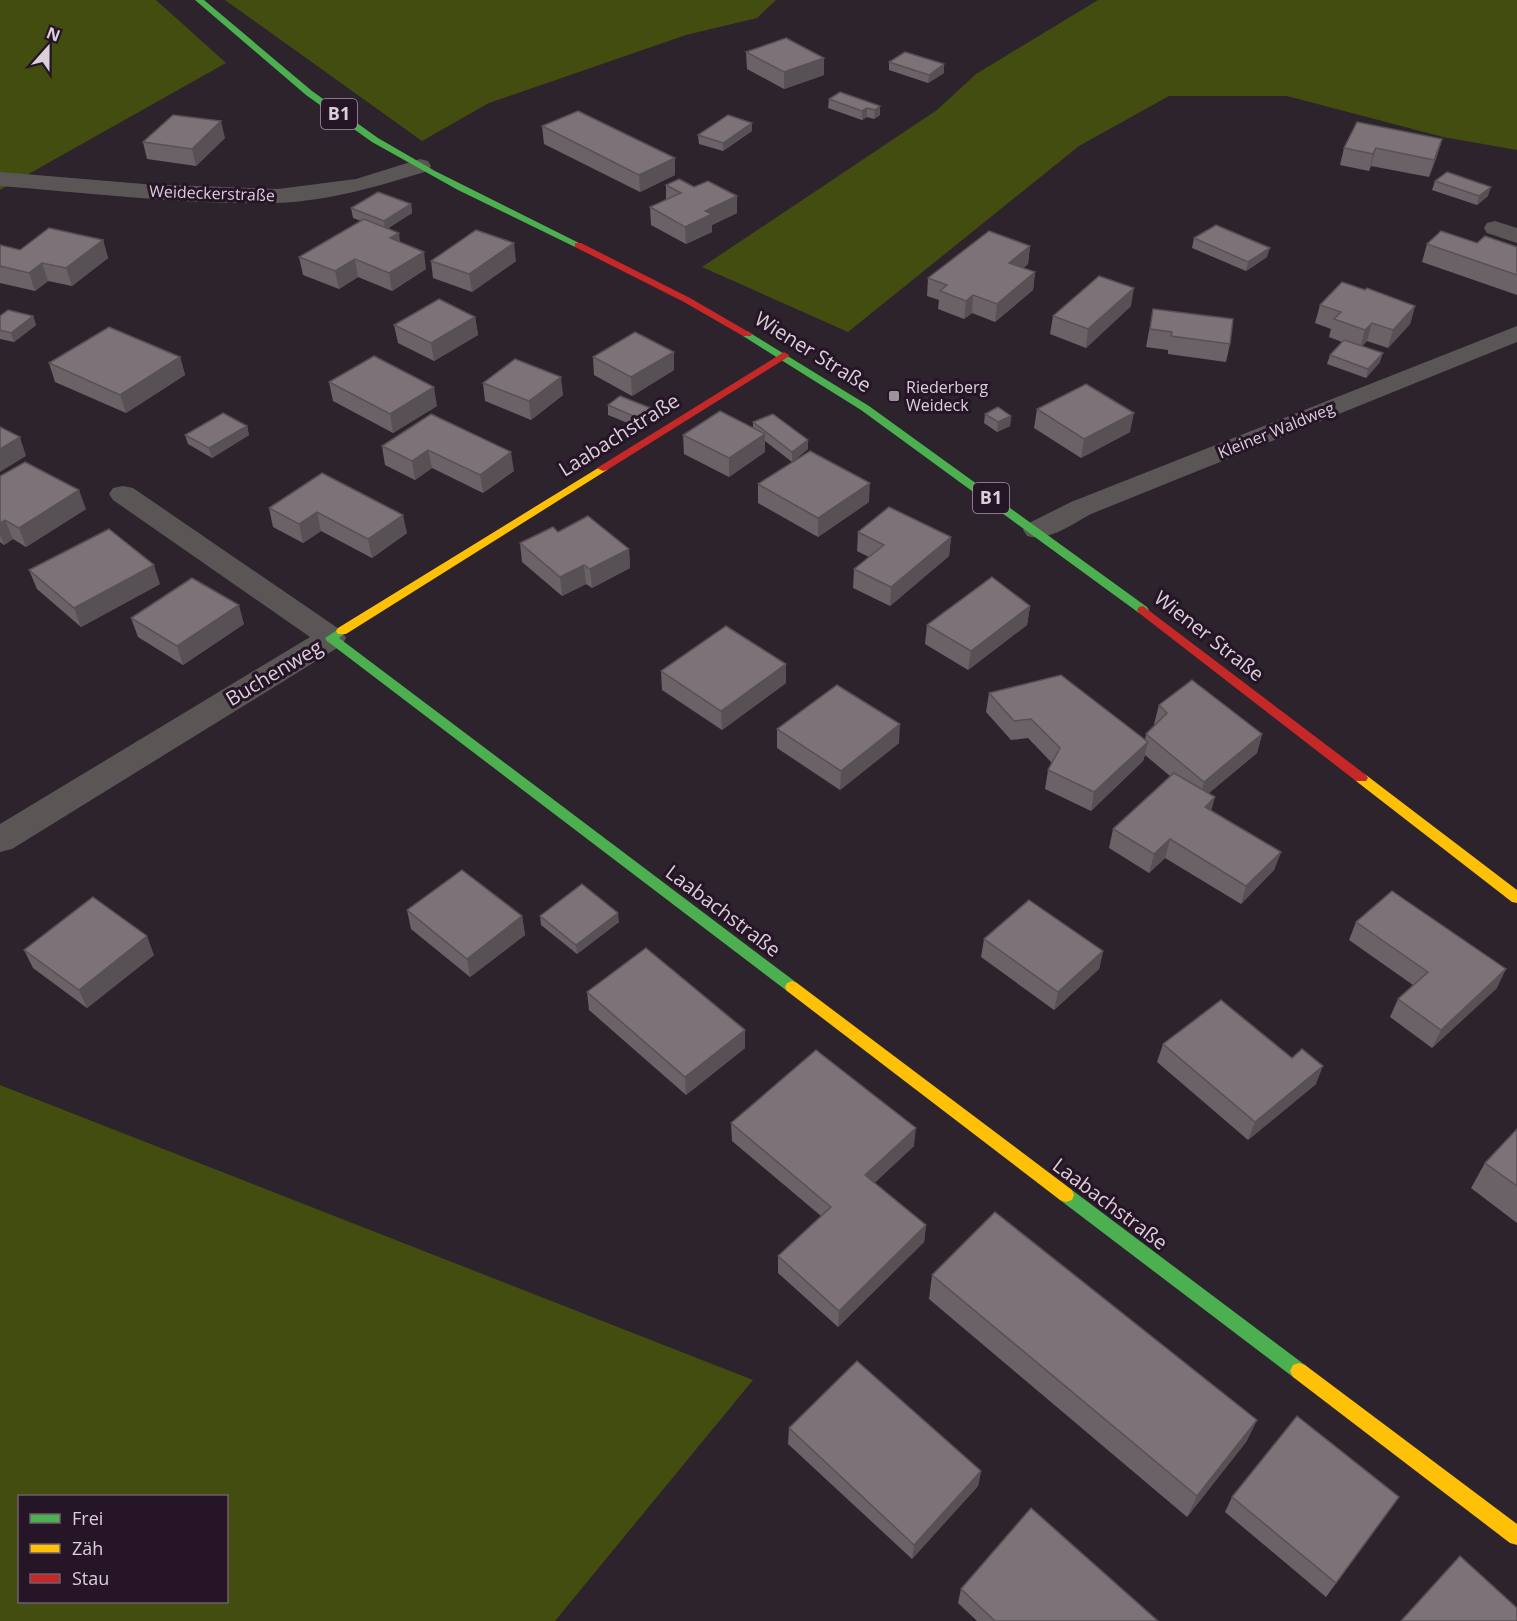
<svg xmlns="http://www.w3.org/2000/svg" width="1517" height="1621" viewBox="0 0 1517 1621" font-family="'Open Sans',sans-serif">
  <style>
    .green { fill: #434d0f; fill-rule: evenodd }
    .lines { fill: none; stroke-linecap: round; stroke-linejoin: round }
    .street { fill: #5b5656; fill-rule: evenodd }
    .fast { fill: #4caf50; fill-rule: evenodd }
    .slow { fill: #ffc107; fill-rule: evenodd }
    .jam { fill: #c62828; fill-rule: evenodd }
    .wall { fill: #6b6267 }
    .shaded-wall { fill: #575054 }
    .building { fill: #7c7278; stroke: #575054; stroke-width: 1.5 }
    .poi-dot { fill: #9e939d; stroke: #261526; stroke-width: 2 }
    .labels { text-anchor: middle; stroke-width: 6; stroke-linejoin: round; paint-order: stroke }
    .far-street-label { font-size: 16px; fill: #dbcfda; stroke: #261526 }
    .far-poi-label { font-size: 16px; fill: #dbcfda; stroke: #261526; text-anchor: start }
    .shield { fill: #261526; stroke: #a597a4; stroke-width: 1.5 }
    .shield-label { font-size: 18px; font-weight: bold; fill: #dbcfda }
    .street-label { font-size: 20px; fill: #dbcfda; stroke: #261526 }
  </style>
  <rect width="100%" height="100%" fill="#2c232c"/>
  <g class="green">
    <polygon points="0,0 156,0 226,63 0,190"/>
    <polygon points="225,0 776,0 757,18 686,35 489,103 422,141"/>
    <polygon points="1098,0 1517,0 1517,150 1443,137 1287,96 1169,96 1079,146 848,332 702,267 937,110 976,74"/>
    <path d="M0,1085L753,1380L555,1621H0ZM20,1496H226V1602H20Z"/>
  </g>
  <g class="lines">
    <g class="street">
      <path d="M420,159L428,161L431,166L428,171C379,186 329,201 277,203C186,205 91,193 0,186V172L144,184L278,189L356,179Z"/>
      <polygon points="1495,221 1517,228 1517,243 1487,233 1484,228 1487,223"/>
      <path d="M1517,326V342L1091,514C1072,524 1049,542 1027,536L1023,530L1027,524L1071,502Z"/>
      <polygon points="123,486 133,488 342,631 346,638 342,645 12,849 0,852 0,824 310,637 113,500 109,494 113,488"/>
    </g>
    <g class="fast">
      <polygon points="195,0 204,0 312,91 378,138 435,171 583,245 575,247 458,190 372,142 306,95"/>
      <polygon points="747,331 869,406 1147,607 1149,610 1147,613 1139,613 861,410 743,336 742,334"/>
      <polygon points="342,627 348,631 339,638 797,983 799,987 797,991 792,993 787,991 327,641 325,638"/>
      <polygon points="1066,1188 1072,1190 1305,1365 1308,1371 1305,1377 1299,1379 1293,1377 1060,1200 1058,1195 1060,1190"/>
    </g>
    <g class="slow">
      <polygon points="603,465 609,468 607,470 346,634 338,634 336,631 338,628"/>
      <polygon points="1361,773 1366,775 1517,890 1517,903 1512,902 1356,781 1354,778 1356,775"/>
      <polygon points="792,981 797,983 1072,1190 1074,1195 1072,1200 1066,1202 1060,1200 787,991 785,987 787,983"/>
      <polygon points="1299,1363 1305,1365 1517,1524 1517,1545 1510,1543 1293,1377 1290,1371 1293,1365"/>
    </g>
    <g class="jam">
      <polygon points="575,243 581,243 690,298 752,334 751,336 743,336 684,302 575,247"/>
      <polygon points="784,352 789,355 788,357 607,470 603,471 597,468"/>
      <polygon points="1143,606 1366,775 1368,778 1366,781 1356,781 1139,613 1137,610 1139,607"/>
    </g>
  </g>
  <g class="wall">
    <polygon points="746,52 824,75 784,89 747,69"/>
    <polygon points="889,62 944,64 944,73 928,83 889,70"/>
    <polygon points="829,99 880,106 880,115 874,119 867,117 862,120 828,108"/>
    <polygon points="542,126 675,158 675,175 640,192 544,144"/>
    <polygon points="752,131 723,151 699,144 698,135"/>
    <polygon points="225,138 196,166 147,159 143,142"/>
    <polygon points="1442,139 1437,156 1429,177 1371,166 1369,171 1340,165 1344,148"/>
    <polygon points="1435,181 1488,196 1477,205 1432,190"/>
    <polygon points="666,185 694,187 737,196 737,213 712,225 712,232 686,244 651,225 650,207 666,200"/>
    <polygon points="411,204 412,213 387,229 426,269 392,291 358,277 339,289 303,275 299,257 361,221 353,218 351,208"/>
    <polygon points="1194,238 1267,257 1246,271 1192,248"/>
    <polygon points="103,240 108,258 72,286 48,281 35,291 0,283 0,245 20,250"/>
    <polygon points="1477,243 1517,247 1517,295 1422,262 1427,244"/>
    <polygon points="1030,246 1028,264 1023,268 1035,272 1033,290 995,322 972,313 964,319 938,309 939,300 927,296 928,278"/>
    <polygon points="431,261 516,261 472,292 433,278"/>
    <polygon points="1320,305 1415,306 1410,324 1388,348 1367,341 1362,346 1380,362 1366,378 1327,364 1330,355 1342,342 1329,337 1331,329 1315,323"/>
    <polygon points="1131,306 1086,348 1050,334 1053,316"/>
    <polygon points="1153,309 1230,344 1226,362 1168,354 1168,350 1146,347"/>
    <polygon points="0,316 33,316 36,325 14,342 0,339"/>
    <polygon points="475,317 478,335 434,361 398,343 394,325"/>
    <polygon points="180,357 185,375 126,413 55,382 49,363"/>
    <polygon points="593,357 674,370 632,396 594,375"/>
    <polygon points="329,382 437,406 393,433 333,401"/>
    <polygon points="483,383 563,395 531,420 485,401"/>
    <polygon points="608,405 653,418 640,428 608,415"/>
    <polygon points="1037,409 1130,432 1081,458 1034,428"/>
    <polygon points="431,414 514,471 483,493 432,468 415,480 385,465 382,446"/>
    <polygon points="985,414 1011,416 1010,426 997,432 984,423"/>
    <polygon points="753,422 808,449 792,462 765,441 765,452 729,477 684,454 683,435 753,428"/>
    <polygon points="247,426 249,435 212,458 188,444 185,435"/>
    <polygon points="322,473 407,533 372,558 321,531 303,543 273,527 269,508"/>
    <polygon points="0,476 86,509 26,547 13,539 4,545 0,542"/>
    <polygon points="758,484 869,502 818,537 758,503"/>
    <polygon points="558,532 629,549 630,568 592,588 586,584 562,596 522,562 520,543"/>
    <polygon points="858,532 951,537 949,556 890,606 853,588 854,569 869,557 857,551"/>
    <polygon points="29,570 160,584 81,627 37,589"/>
    <polygon points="1030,606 1027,625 968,670 925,644 927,625"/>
    <polygon points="131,618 244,624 183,665 138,637"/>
    <polygon points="661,671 786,683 722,730 662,690"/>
    <polygon points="989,693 1145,740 1146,734 1155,725 1154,724 1159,705 1262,734 1257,753 1209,793 1211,811 1281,852 1274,870 1241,904 1165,858 1149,873 1109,848 1113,829 1170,776 1145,755 1143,761 1091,811 1045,789 1048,770 1052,763 1028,738 1011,740 986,712"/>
    <polygon points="777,729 899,743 840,790 777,748"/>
    <polygon points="407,910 522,916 525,935 470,977 411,929"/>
    <polygon points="540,916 619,922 577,954 541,925"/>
    <polygon points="1356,922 1497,988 1432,1048 1390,1017 1398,999 1413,985 1349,940"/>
    <polygon points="984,939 1103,951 1099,969 1054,1010 981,957"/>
    <polygon points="24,950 154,955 87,1008 33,968"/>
    <polygon points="587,992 745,1048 686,1095 589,1010"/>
    <polygon points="1163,1044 1316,1084 1248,1140 1157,1062"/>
    <polygon points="731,1123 914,1146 874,1183 926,1225 924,1242 838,1327 778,1273 778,1256 821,1216 732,1141"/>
    <polygon points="1517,1129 1517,1223 1471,1188 1485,1163"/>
    <polygon points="932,1275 1257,1420 1246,1442 1187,1517 929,1299"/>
    <polygon points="789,1428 981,1471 978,1486 912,1559 788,1444"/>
    <polygon points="1232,1497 1399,1497 1326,1597 1225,1512"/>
    <polygon points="961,1589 1158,1621 977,1621 958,1603"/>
  </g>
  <g class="shaded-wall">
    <polygon points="824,58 824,75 784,89 784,72"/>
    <polygon points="944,64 944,73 928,83 929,75"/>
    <polygon points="880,106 880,115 874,119 875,110"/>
    <polygon points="867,108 867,117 862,120 862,111"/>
    <polygon points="221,121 225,138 196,166 192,149"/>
    <polygon points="752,123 752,131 723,151 723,143"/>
    <polygon points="1442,139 1437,156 1429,177 1434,160"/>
    <polygon points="1376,148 1371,166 1369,171 1373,154"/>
    <polygon points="675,158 675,175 640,192 639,175"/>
    <polygon points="1491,187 1488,196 1477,205 1479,196"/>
    <polygon points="737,196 737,213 712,225 712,232 686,244 685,227 705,211"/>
    <polygon points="411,204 412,213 385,230 384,221"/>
    <polygon points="399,233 401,251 390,238"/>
    <polygon points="103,240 108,258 72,286 66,268"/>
    <polygon points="514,243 516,261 472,292 469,274"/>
    <polygon points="1030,246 1028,264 1007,281 1009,263"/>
    <polygon points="1270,248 1267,257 1246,271 1248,262"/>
    <polygon points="424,252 426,269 392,291 389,273"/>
    <polygon points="355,259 358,277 339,289 335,271"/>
    <polygon points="42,263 48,281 35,291 29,273"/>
    <polygon points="1035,272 1033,290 995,322 997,304"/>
    <polygon points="1134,288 1131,306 1086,348 1088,329"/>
    <polygon points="973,295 972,313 964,319 966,301"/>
    <polygon points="1415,306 1410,324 1388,348 1393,330"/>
    <polygon points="33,316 36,325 14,342 11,333"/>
    <polygon points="475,317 478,335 434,361 431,343"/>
    <polygon points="1372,323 1367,341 1360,348 1365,330"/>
    <polygon points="674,352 674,370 632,396 631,377"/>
    <polygon points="1383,353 1380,362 1366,378 1368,369"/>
    <polygon points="180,357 185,375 126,413 120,395"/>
    <polygon points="561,377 563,395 531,420 529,401"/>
    <polygon points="434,387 437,406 393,433 390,414"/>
    <polygon points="653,409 653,418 640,428 640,419"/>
    <polygon points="1134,413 1130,432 1081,458 1084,439"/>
    <polygon points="1011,416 1010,426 997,432 998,422"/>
    <polygon points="247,426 249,435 212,458 209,448"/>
    <polygon points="765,434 765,452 729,477 729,458"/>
    <polygon points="20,437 26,456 0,472 0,449"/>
    <polygon points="808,440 808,449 792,462 792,452"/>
    <polygon points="428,450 432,468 415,480 412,461"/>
    <polygon points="511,452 514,471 483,493 480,475"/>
    <polygon points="870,483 869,502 818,537 818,518"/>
    <polygon points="79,490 86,509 26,547 19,528"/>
    <polygon points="317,512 321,531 303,543 299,524"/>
    <polygon points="403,515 407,533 372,558 368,539"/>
    <polygon points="5,520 13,539 4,545 0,535 0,523"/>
    <polygon points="951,537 949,556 890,606 891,587"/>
    <polygon points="629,549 630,568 592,588 590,569"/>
    <polygon points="154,565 160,584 81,627 74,608"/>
    <polygon points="584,565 586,584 562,596 560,577"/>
    <polygon points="239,605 244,624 183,665 177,646"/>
    <polygon points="1030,606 1027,625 968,670 971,651"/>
    <polygon points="786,664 786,683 722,730 721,711"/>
    <polygon points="900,724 899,743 840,790 841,771"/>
    <polygon points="1262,734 1257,753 1199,801 1204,782"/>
    <polygon points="1148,742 1143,761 1091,811 1094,792"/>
    <polygon points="1215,797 1210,816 1205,807"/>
    <polygon points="1170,839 1165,858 1149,873 1154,854"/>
    <polygon points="1281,852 1274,870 1241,904 1246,886"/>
    <polygon points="618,913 619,922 577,954 576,945"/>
    <polygon points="522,916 525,935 470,977 467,959"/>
    <polygon points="147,936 154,955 87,1008 79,990"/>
    <polygon points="1103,951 1099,969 1054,1010 1058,992"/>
    <polygon points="1506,969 1497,988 1432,1048 1441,1030"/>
    <polygon points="745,1030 745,1048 686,1095 685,1077"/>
    <polygon points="1323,1066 1316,1084 1248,1140 1255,1122"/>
    <polygon points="916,1128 914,1146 864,1193 865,1175"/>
    <polygon points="926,1225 924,1242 838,1327 839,1311"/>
    <polygon points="1257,1420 1246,1442 1187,1517 1197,1496"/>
    <polygon points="981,1471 978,1486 912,1559 914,1545"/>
  </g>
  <g class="building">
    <polygon points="786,38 824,58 784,72 746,52"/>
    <polygon points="905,52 944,64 929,75 889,62"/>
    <polygon points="840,92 880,106 875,110 867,108 862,111 829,99"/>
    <polygon points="578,111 675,158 639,175 542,126"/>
    <polygon points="173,115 221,121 192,149 143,142"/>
    <polygon points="728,115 752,123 723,143 698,135"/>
    <polygon points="1357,122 1442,139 1434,160 1376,148 1373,154 1344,148"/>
    <polygon points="1447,172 1491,187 1479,196 1435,181"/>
    <polygon points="679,179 694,187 708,181 737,196 705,211 712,214 685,227 650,207 681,193 666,185"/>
    <polygon points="378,192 411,204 384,221 351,208"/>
    <polygon points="364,219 399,233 390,238 424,252 389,273 355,259 335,271 299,257"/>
    <polygon points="1216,225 1270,248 1248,262 1194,238"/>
    <polygon points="49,228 103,240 66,268 42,263 29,273 0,266 0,245 20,250"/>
    <polygon points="476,230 514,243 469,274 431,261"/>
    <polygon points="989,231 1030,246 1009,263 1035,272 997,304 973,295 966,301 940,291 947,285 928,278"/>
    <polygon points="1441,231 1477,243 1485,236 1517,247 1517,275 1427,244"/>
    <polygon points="1099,276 1134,288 1088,329 1053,316"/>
    <polygon points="1342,282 1365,290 1367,288 1415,306 1393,330 1372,323 1365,330 1334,319 1341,312 1320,305"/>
    <polygon points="439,299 475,317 431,343 394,325"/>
    <polygon points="1153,309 1233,319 1230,344 1171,336 1172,332 1150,329"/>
    <polygon points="8,310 33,316 11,333 0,330 0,316"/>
    <polygon points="109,327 180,357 120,395 49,363"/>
    <polygon points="635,332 674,352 631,377 593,357"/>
    <polygon points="1344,340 1383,353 1368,369 1330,355"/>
    <polygon points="374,356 434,387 390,414 329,382"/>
    <polygon points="515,359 561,377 529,401 483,383"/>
    <polygon points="1086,384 1134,413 1084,439 1037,409"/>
    <polygon points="620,396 653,409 640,419 608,405"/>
    <polygon points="998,407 1011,416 998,422 985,414"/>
    <polygon points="720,411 765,434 729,458 683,435"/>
    <polygon points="223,413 247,426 209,448 185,435"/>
    <polygon points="431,414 511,452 480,475 428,450 412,461 382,446"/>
    <polygon points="773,414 808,440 792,452 753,422"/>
    <polygon points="0,427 20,437 0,449"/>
    <polygon points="810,451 870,483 818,518 758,484"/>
    <polygon points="25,462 79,490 19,528 5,520 0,523 0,476"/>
    <polygon points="322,473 403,515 368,539 317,512 299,524 269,508"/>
    <polygon points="889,507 951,537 891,587 854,569 884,545 858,532"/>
    <polygon points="588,516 629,549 590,569 584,565 560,577 520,543 553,527 558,532"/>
    <polygon points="109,529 154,565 74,608 29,570"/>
    <polygon points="992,577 1030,606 971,651 927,625"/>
    <polygon points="192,578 239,605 177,646 131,618"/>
    <polygon points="726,626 786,664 721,711 661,671"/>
    <polygon points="1061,675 1148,742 1094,792 1048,770 1060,748 1031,719 1014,721 989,693"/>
    <polygon points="1192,680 1262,734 1204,782 1146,734 1167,713 1159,705"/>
    <polygon points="837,685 900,724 841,771 777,729"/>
    <polygon points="1174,773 1215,797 1205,807 1281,852 1246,886 1170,839 1154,854 1113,829"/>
    <polygon points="462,870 522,916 467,959 407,910"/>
    <polygon points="582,884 618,913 576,945 540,916"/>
    <polygon points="1392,891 1506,969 1441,1030 1398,999 1428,972 1356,922"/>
    <polygon points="93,897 147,936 79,990 24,950"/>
    <polygon points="1029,900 1103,951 1058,992 984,939"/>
    <polygon points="646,948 745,1030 685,1077 587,992"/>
    <polygon points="1221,1000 1292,1058 1302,1049 1323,1066 1255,1122 1163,1044"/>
    <polygon points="816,1050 916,1128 865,1175 926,1225 839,1311 778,1256 831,1207 731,1123"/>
    <polygon points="1517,1129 1517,1186 1485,1163"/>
    <polygon points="995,1212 1257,1420 1197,1496 932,1275"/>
    <polygon points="857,1361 981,1471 914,1545 789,1428"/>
    <polygon points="1297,1416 1399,1497 1336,1583 1232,1497"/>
    <polygon points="1031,1508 1158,1621 995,1621 961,1589"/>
    <polygon points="1460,1556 1517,1608 1517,1621 1401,1621"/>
  </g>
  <rect class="poi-dot" x="888" y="390" width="12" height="12" rx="3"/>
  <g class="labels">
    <g class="far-street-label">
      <text transform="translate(212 193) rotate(2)" y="6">Weideckerstraße</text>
      <text transform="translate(1276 430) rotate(-22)" y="6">Kleiner Waldweg</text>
    </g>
    <g class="far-poi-label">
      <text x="906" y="393">Riederberg<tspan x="906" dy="18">Weideck</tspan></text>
    </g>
    <g class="shield">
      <rect x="321" y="99" width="36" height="30" rx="4.5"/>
      <rect x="973" y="483" width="36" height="30" rx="4.5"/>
    </g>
    <g class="shield-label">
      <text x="339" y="120">B1</text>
      <text x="991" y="504">B1</text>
    </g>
    <g class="street-label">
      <text transform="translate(813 352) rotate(32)" y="7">Wiener Straße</text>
      <text transform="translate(619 435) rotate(-32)" y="7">Laabachstraße</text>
      <text transform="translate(1209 636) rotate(38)" y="7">Wiener Straße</text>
      <text transform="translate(274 673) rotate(-31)" y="7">Buchenweg</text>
      <text transform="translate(723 911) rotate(37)" y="7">Laabachstraße</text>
      <text transform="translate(1110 1204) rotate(37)" y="7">Laabachstraße</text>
    </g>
  </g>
  <rect x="18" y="1495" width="210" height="108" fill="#261526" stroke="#6e5f6e" stroke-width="1.5"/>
  <rect x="30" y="1514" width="30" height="9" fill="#4caf50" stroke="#6e5f6e" stroke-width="1.5"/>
  <text x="72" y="1525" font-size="18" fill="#dbcfda">Frei</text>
  <rect x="30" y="1544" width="30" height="9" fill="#ffc107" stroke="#6e5f6e" stroke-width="1.5"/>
  <text x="72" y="1555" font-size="18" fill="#dbcfda">Zäh</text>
  <rect x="30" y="1574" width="30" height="9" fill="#c62828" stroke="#6e5f6e" stroke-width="1.5"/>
  <text x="72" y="1585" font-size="18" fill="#dbcfda">Stau</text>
  <g transform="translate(48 48) rotate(21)" stroke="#261526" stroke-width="4.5" paint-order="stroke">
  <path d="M0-4.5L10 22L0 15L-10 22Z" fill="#dbcfda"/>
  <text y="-9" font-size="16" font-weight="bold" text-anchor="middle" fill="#dbcfda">N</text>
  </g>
</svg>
